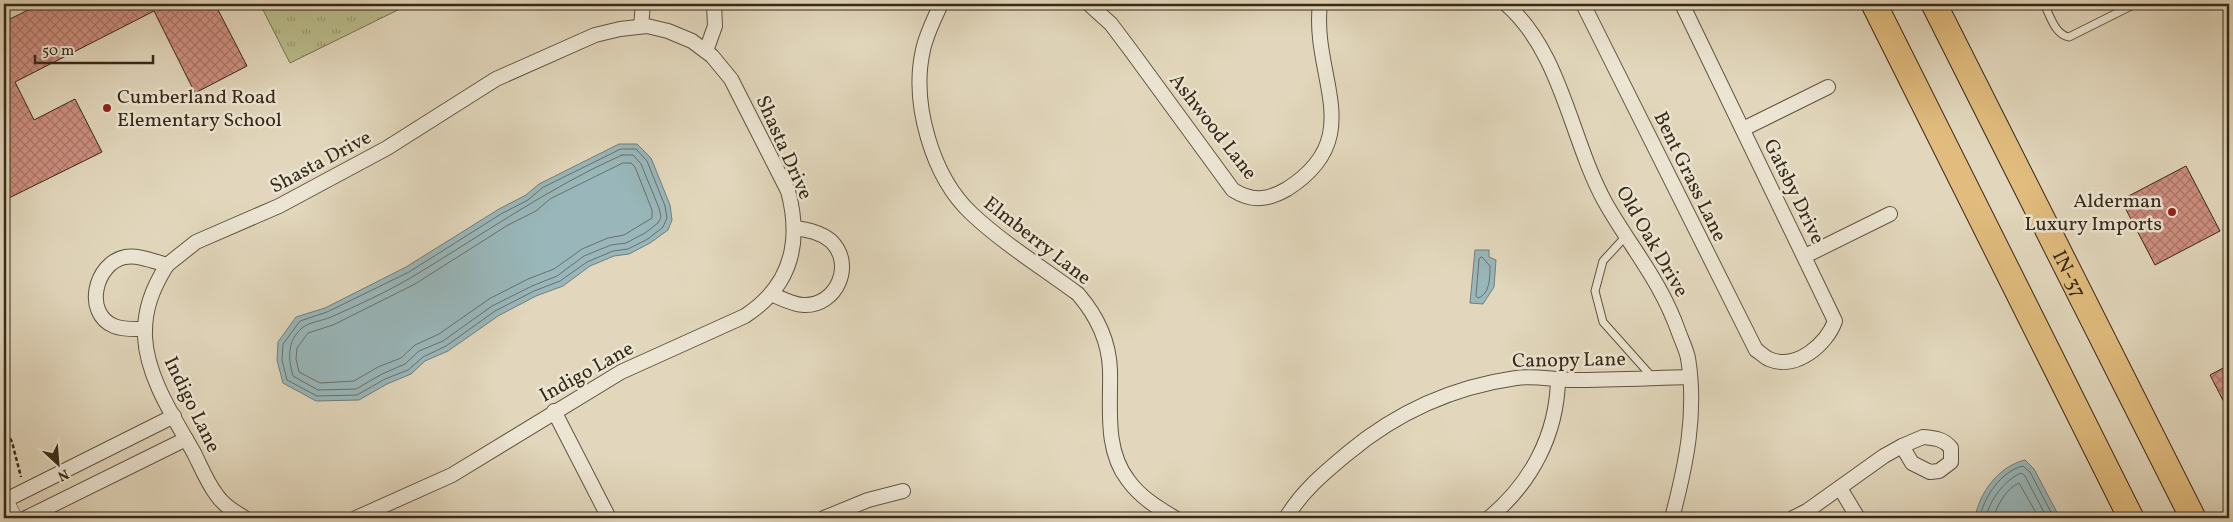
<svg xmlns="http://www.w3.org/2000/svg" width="2233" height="522" viewBox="0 0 2233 522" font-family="Vollkorn,serif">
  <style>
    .park { fill: url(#park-tufts); stroke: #787252 }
    .water { fill: #99b7bb; stroke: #727e79 }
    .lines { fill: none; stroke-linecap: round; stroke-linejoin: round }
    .shore { stroke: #687069; stroke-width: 1 }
    .building { fill: url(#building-cross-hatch); stroke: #372917 }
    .service-casing { stroke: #625440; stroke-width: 9 }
    .minor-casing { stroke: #625440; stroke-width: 16 }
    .tertiary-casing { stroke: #625440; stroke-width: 19 }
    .motorway-casing { stroke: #372917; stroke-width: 27 }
    .path { stroke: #372917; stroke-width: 2.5; stroke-dasharray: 4 2.5; stroke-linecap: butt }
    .service { stroke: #ece5d3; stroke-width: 7 }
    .minor { stroke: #ece5d3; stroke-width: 14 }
    .tertiary { stroke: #ece5d3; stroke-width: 18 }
    .motorway { stroke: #e1bc7e; stroke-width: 25 }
    .poi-dot { fill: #8f2418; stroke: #ece5d3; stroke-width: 2 }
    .labels { text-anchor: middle; stroke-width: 5; stroke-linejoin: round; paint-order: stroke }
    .poi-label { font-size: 20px; fill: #372917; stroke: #ece5d3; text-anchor: start }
    .street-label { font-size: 20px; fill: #372917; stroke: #ece5d3 }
  </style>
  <defs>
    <pattern id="park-tufts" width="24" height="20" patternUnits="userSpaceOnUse" patternTransform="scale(1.25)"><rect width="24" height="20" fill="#babc8c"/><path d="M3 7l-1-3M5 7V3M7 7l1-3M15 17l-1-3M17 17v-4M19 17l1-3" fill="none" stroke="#989971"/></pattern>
    <pattern id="building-cross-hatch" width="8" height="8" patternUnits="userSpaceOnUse" patternTransform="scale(1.25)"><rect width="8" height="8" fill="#cf9081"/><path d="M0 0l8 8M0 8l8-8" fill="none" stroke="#a97669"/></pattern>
  </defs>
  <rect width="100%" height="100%" fill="#e2d7bc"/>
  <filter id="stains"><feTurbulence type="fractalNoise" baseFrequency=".004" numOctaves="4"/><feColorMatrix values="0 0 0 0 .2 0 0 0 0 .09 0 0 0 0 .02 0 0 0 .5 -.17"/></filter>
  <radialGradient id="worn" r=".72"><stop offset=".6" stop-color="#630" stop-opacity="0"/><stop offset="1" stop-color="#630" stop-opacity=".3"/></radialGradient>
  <polygon class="park" points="260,4 410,4 290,63"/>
  <g class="water">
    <polygon points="619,144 637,144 651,158 670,205 672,220 668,230 650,243 629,254 614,256 590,266 563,286 536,296 498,316 448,351 425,361 411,374 387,384 359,400 316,401 283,383 277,360 278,342 296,317 325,308 406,267 499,209 526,195 539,184"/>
    <polygon points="1475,250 1489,250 1489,257 1496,260 1494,287 1483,304 1470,303"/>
    <path d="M2025,460L2034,469L2060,518H1975C1979,493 1999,466 2025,460Z"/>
  </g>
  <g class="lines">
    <g class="shore">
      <polygon points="621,149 636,149 647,161 665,206 667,218 663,227 648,239 628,249 613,251 587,262 560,281 534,291 495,311 446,346 423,357 408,370 385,379 357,395 317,396 287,380 282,360 283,344 300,321 327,312 409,272 501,214 528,200 542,188"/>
      <path d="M622,155H633L641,164L659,208L661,217L658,223L645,233L626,243L611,245L584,256L557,276L532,286L492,306L443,341L419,351L405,364L382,374L356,389L318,390L293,376C288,358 287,341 302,328C309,322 322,321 331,317C358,305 387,292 412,277C482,235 548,188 622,155Z"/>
      <polygon points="623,163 631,163 635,167 652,210 652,218 624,235 608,238 582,249 554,269 528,279 489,299 439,334 415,345 401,358 378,367 354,381 320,383 299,372 296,359 297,348 308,333 333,325 415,284 508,225 536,211 550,199"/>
      <path d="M1482,257L1490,266C1490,277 1490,294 1478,298L1476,296L1479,259Z"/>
      <path d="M1980,518C1983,498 2001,471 2023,466L2030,472L2054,518"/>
      <path d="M1986,518C1989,500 2005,480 2021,473L2025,476L2047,518"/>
      <path d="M1994,518C1995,507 2008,487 2019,483L2039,518"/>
    </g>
  </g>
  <g class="building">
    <polygon points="40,4 215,4 247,66 195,93 154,11 15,82 34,120 75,99 102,152 9,198 4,188 4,22"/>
    <polygon points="2186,166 2220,231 2155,265 2121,200"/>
    <polygon points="2229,365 2229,412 2210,375"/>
  </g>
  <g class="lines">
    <defs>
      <g id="service">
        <path d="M2044,4C2050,15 2055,35 2069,37L2135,4"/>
        <polyline points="1626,236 1603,261 1595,291 1603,322 1653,378"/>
      </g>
      <g id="minor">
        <path d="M941,4C935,17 926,35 923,50C911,103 932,177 972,214C1004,244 1043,268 1078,294C1097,316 1109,341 1110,370C1111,406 1104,449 1128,480C1140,497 1158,508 1175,518"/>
        <path d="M1089,4L1111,24L1132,52L1233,190C1252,202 1268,200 1287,189C1369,137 1311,77 1320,4"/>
        <path d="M1506,4C1562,53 1570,138 1605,202C1631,248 1661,281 1679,333C1682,341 1686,349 1688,358C1697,413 1686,465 1672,518"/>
        <path d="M1583,4L1756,350C1760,352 1764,357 1769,359C1796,371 1827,344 1835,321L1682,4"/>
        <polyline points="641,26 643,4"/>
        <polyline points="706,51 715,26 714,4"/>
        <polyline points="1743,129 1828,87"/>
        <polyline points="1805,256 1890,214"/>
        <path d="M167,265C152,289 144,310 145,337C147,378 175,419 194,453C201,467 207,482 216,494C223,505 235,512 245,518"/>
        <path d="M771,294C781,298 793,305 804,305C837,306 855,264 831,241C820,232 808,230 795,228"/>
        <path d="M145,329C135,329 123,330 114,326C83,313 95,263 125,257C139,255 153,261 167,265L196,242L279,206L387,148L496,79L595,35L620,29L647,26L668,31L692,41L712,56L731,79L788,191C802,243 791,286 745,316L621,372L452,475L356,518"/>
        <polyline points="554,411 609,518"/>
        <path d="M1923,437C1935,438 1944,439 1951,448V462L1939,471L1930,472L1912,463L1902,446Z"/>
        <polyline points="1840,488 1858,518"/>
        <polyline points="4,501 174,416"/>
        <polyline points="26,518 186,439"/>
        <polyline points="824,518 868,500 903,491"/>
        <path d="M1286,518C1302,491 1324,473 1348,453C1397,412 1453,387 1516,378C1534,375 1554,380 1573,380C1612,380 1651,378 1690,377"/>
        <path d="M1489,518C1531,483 1557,435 1558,379"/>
        <polyline points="1793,518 1807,511 1884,456 1902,446"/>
      </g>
      <polyline id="tertiary" points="4,500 13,518"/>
      <g id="motorway">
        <polyline points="1874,4 2131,518"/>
        <path id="s1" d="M1934,4L2193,518"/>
      </g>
    </defs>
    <use href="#service" class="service-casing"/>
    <use href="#minor" class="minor-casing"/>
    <use href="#tertiary" class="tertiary-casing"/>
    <use href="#motorway" class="motorway-casing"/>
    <polyline class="path" points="4,427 12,442 21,477"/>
    <use href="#service" class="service"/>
    <use href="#minor" class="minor"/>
    <use href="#tertiary" class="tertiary"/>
    <use href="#motorway" class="motorway"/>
  </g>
  <g class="poi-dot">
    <circle cx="107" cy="108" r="5"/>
    <circle cx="2172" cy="212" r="5"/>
  </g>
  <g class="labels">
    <g class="poi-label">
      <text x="117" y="103">Cumberland Road<tspan x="117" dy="23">Elementary School</tspan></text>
      <text x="2162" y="207" text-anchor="end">Alderman<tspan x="2162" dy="23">Luxury Imports</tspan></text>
    </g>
    <g class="street-label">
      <text transform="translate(1214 126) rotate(52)" y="7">Ashwood Lane</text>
      <text transform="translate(785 147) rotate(66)" y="7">Shasta Drive</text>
      <text transform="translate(320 161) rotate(-28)" y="7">Shasta Drive</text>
      <text transform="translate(1691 176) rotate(64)" y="7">Bent Grass Lane</text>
      <text transform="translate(1795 191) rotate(64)" y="7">Gatsby Drive</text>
      <text transform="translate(1038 240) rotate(38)" y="7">Elmberry Lane</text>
      <text transform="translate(1653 241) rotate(60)" y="7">Old Oak Drive</text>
      <text dy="7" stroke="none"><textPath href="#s1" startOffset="302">IN-37</textPath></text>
      <text transform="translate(1569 359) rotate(-1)" y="7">Canopy Lane</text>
      <text transform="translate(586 371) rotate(-29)" y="7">Indigo Lane</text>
      <text transform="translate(193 404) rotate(64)" y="7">Indigo Lane</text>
    </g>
  </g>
  <rect width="2233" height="522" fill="none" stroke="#e2d7bc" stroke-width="20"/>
  <rect x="5" y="5" width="2223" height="512" fill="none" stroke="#372917" stroke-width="2.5"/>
  <rect x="10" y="10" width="2213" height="502" fill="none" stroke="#372917"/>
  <g transform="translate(58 464) rotate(154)" stroke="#ece5d3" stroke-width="4" paint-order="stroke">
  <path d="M0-4L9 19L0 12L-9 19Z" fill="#372917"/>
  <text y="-8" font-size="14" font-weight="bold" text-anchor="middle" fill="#372917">N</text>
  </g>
  <path d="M35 55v8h118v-8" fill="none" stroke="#372917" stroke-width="2.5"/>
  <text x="42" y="55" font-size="15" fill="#372917" stroke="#ece5d3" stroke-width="4" paint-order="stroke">50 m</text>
  <rect width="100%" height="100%" filter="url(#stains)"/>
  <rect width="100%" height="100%" fill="url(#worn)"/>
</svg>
